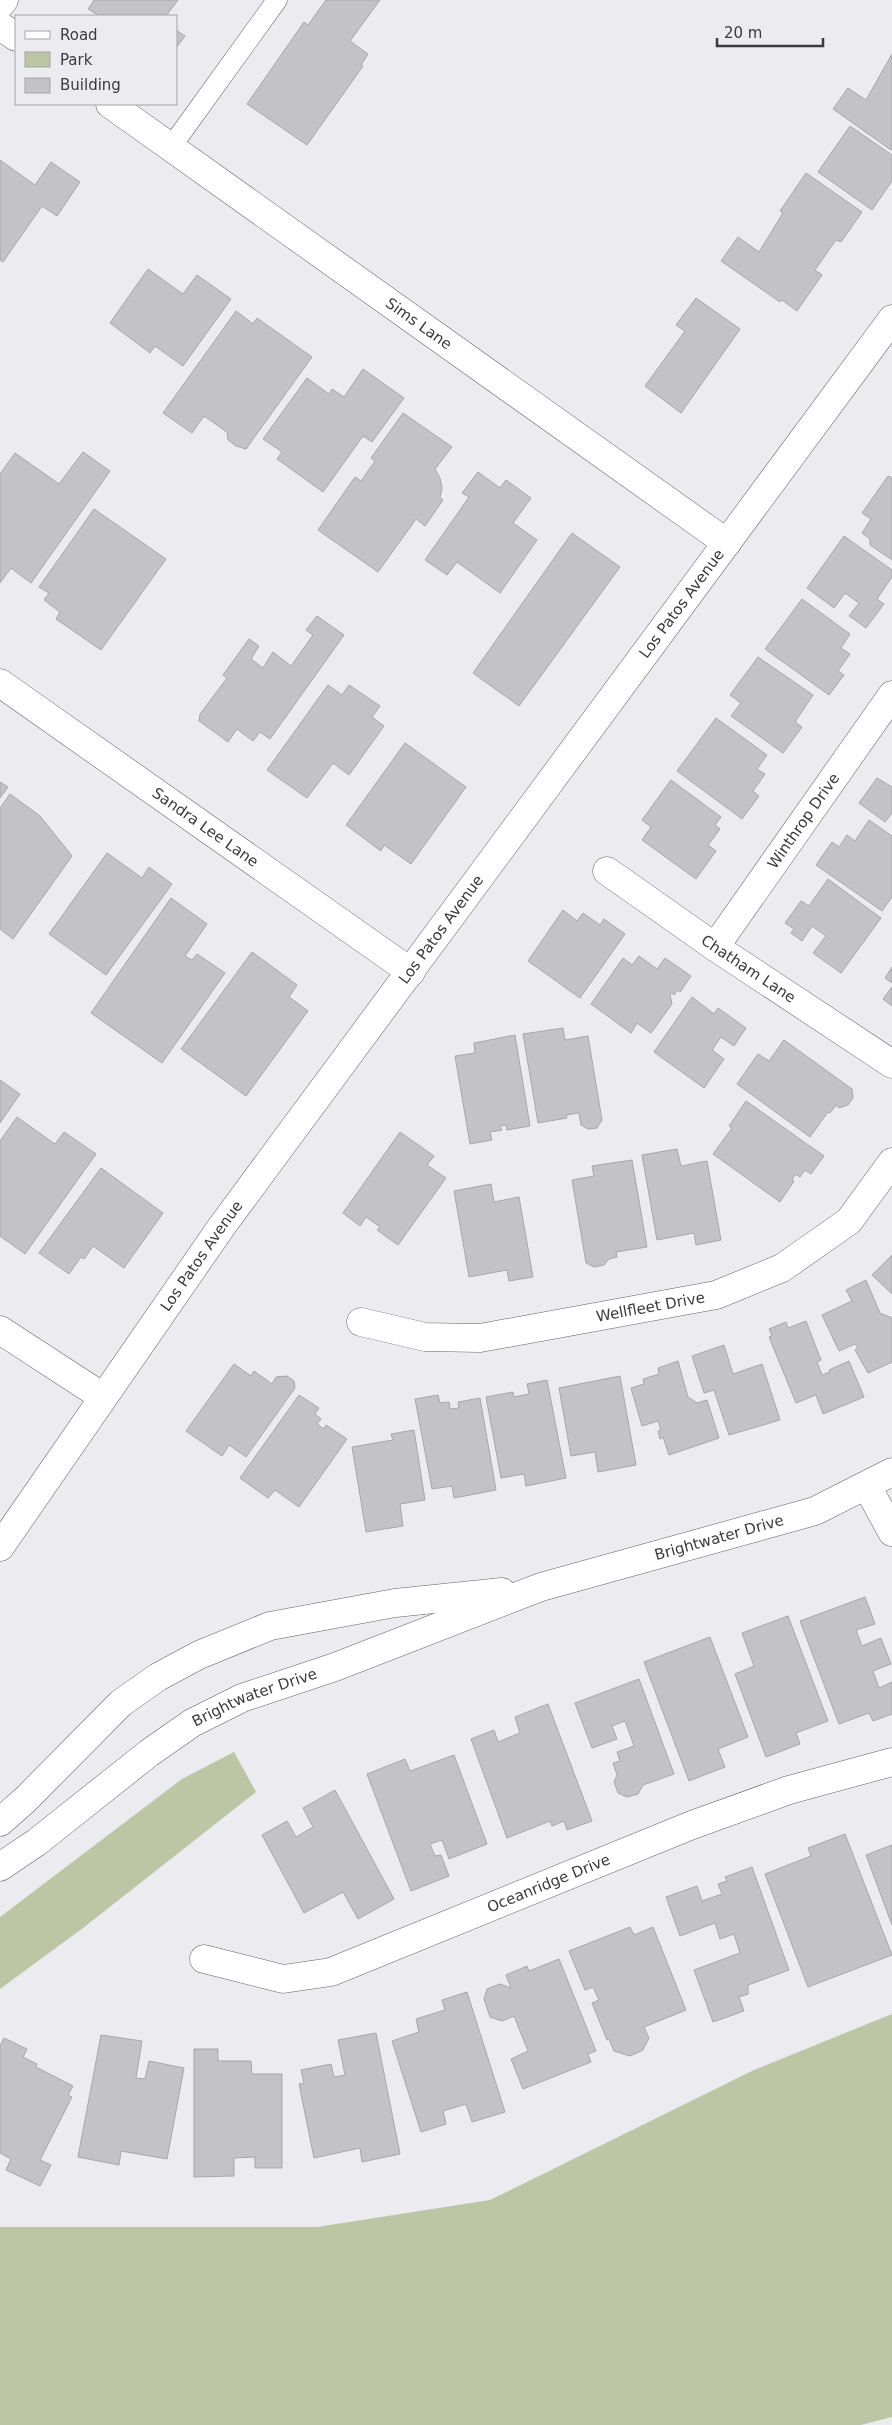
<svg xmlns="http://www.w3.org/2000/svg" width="892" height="2425" viewBox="0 0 892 2425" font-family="'DejaVu Sans',sans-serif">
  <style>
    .green { fill: #bcc6a4 }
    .building { fill: #c3c3c7; stroke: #a7a7ab }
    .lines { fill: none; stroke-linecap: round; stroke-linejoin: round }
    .lane-casing { stroke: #636367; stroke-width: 21 }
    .street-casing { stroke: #636367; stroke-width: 29 }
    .secondary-casing { stroke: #636367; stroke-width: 29 }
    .lane { stroke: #fff; stroke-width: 20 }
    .street { stroke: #fff; stroke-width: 28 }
    .secondary { stroke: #fff; stroke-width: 28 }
    .labels { text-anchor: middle; stroke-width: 5; stroke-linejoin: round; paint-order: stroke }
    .street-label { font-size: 15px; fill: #3b3b3d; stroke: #ebebf0 }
  </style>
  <rect width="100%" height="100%" fill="#ebebf0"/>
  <g class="green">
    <polygon points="234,1752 256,1792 83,1928 0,1989 0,1917 182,1779"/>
    <polygon points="892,2014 892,2417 861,2425 0,2425 0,2227 317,2227 490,2200 754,2070"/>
  </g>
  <g class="building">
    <polygon points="94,0 178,0 166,16 99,16 88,9"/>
    <polygon points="326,0 380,0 350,41 368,54 361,65 363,66 307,145 247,104 304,22 308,25"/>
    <polygon points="176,30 185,36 176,48"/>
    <polygon points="892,54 892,148 891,150 833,109 848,88 866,100"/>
    <polygon points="850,126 892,155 892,181 872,210 818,172"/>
    <polygon points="0,160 35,185 51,162 80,182 57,216 42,206 3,262 0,260"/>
    <polygon points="806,173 862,212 841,242 836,240 815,270 822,275 797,311 782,300 780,302 721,261 738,237 759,252 783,213 780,211"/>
    <polygon points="148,269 183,294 197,275 231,299 183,366 155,346 150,353 110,323"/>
    <polygon points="696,298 740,329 681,413 645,386 685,331 676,325"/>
    <polygon points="236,311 253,324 257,318 312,357 246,449 236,446 228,440 227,432 204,416 192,433 163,413"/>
    <polygon points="363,369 404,398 372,442 363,436 323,492 277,459 282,452 263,439 307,378 329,394 332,389 344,397"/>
    <polygon points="403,413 452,447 435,469 440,478 442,488 440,498 443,500 425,526 416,519 378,572 318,530 355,477 361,481 375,461 371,458"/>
    <polygon points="83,452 110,471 31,583 11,568 0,583 0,474 15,453 59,484"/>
    <polygon points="478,472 500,488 506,480 531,498 513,523 537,540 500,593 457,562 447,575 425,560 469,497 462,493"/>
    <polygon points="888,476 892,478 892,560 870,545 870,539 862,533 871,519 862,513"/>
    <polygon points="94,509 166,559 101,650 56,619 60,612 44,600 49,593 39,587"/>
    <polygon points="572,533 620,567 519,706 473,673"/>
    <polygon points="844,536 892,570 892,577 877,599 884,604 866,628 849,616 859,603 845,593 834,608 807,588"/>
    <polygon points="802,599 850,634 841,648 850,654 838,671 844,675 829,695 765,649"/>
    <polygon points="317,616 344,635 270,739 260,732 253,741 237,729 228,742 199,721 200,714 227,678 223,675 249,639 259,646 251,659 263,668 273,652 291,666 313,635 306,630"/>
    <polygon points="758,657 813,695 795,722 802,727 783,753 731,716 741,703 730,695"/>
    <polygon points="328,685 342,695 349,685 380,706 372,717 384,726 349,775 333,763 307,798 267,770"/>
    <polygon points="716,718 767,755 757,769 765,774 753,791 759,796 742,819 677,771"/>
    <polygon points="405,743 466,787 411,864 384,845 381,851 346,825"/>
    <polygon points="877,778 892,787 892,813 885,822 859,803"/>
    <polygon points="671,780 721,817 715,825 720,829 708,845 716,851 696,879 642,840 651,827 642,820"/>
    <polygon points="0,782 8,787 0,798"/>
    <polygon points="10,794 40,816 72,856 13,939 0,929 0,808"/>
    <polygon points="869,820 892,836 892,897 882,911 816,865 832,842 839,847 847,835 855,841"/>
    <polygon points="107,853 142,878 149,867 172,884 106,975 49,934"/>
    <polygon points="828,879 881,918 841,973 813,953 826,936 812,926 802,941 791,933 794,929 785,923 801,901 809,906"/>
    <polygon points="171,898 207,924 185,956 192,960 197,954 225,973 162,1063 91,1013"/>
    <polygon points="563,910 577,921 583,913 600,925 604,919 625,934 580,998 528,961"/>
    <polygon points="252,952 297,985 289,997 308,1011 246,1096 181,1049"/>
    <polygon points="639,956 657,969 665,958 691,976 680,992 677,990 674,995 672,993 670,995 672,1004 651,1033 637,1023 631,1033 591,1004 623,958 632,965"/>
    <polygon points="892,967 892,983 885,978"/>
    <polygon points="892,987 892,1006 883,999"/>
    <polygon points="692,997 714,1014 718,1008 746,1028 734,1046 721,1037 712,1050 724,1059 704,1088 654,1052"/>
    <polygon points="563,1028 565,1040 588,1036 602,1120 597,1128 588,1129 581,1125 579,1113 566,1115 567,1118 538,1123 523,1034"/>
    <polygon points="515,1035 530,1126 507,1130 506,1125 500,1126 502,1130 490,1132 492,1140 470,1144 455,1056 475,1053 474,1043"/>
    <polygon points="784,1040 852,1089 853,1098 848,1105 839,1108 836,1105 830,1113 828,1112 810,1137 737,1084 758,1054 769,1061"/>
    <polygon points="0,1080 20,1094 0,1123"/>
    <polygon points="746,1101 824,1156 811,1174 805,1170 800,1177 795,1174 792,1180 794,1181 780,1202 713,1154 732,1128 729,1126"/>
    <polygon points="17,1117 55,1144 64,1132 96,1154 25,1254 0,1236 0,1141"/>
    <polygon points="400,1132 434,1156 427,1165 446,1178 398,1245 377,1230 380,1227 366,1217 360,1226 343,1213"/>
    <polygon points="677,1149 681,1166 707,1161 721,1240 696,1245 694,1233 657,1240 642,1155"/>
    <polygon points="632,1160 647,1247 616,1252 617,1257 609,1259 604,1265 594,1267 586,1263 572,1180 594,1176 592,1166"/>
    <polygon points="101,1168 163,1213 124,1268 93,1246 84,1259 81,1257 69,1274 39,1253"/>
    <polygon points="491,1184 494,1202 519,1197 533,1277 509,1281 507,1270 469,1277 454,1191"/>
    <polygon points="892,1255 892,1294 872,1275"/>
    <polygon points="866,1280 880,1313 892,1318 892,1362 868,1373 855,1350 858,1348 855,1344 839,1351 822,1315 852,1301 846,1290"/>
    <polygon points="806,1321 821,1360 817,1362 822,1375 830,1372 829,1370 849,1361 864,1397 823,1414 816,1395 796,1403 769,1337 772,1336 769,1329 786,1322 788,1328"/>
    <polygon points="724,1345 733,1374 762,1364 780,1420 729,1435 714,1390 704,1393 692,1356"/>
    <polygon points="678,1361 688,1397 697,1403 707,1400 719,1438 669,1455 663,1437 660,1439 658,1431 661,1430 658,1421 642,1426 631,1388 644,1384 643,1379 659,1374 658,1368"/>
    <polygon points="234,1364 251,1376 254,1371 272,1384 276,1377 287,1376 294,1381 295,1388 246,1457 229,1445 222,1456 186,1431"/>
    <polygon points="620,1376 636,1465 598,1472 595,1452 571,1456 559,1388"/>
    <polygon points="547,1380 566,1478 526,1486 524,1474 501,1478 486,1397 513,1392 514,1397 529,1394 527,1384"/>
    <polygon points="299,1395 319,1408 315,1414 321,1419 317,1424 324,1429 326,1425 347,1439 299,1507 275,1490 268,1498 240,1478"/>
    <polygon points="438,1395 440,1403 449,1402 450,1409 459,1408 458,1402 480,1398 496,1490 454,1498 452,1486 432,1489 415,1399"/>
    <polygon points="414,1430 425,1500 400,1504 403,1526 366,1532 352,1447 393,1440 391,1434"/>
    <polygon points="865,1597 875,1624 856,1630 862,1646 881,1638 891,1664 873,1671 879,1688 892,1682 892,1714 873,1721 869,1713 839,1724 800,1621"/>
    <polygon points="788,1616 828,1721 796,1733 800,1744 766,1757 735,1674 754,1666 742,1633"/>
    <polygon points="710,1637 748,1737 718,1749 725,1767 689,1781 644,1662"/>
    <polygon points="639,1679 674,1774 643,1785 638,1794 627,1797 618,1793 614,1782 617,1775 613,1763 620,1761 617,1752 634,1746 625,1721 612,1726 617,1739 592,1748 575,1703"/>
    <polygon points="548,1704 592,1821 567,1830 564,1821 552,1826 550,1821 507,1838 471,1739 494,1730 498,1742 520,1733 515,1717"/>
    <polygon points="454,1755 487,1844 449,1859 442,1840 430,1844 435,1856 441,1855 449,1876 411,1891 367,1774 405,1759 410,1771"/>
    <polygon points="335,1790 394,1899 358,1919 343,1892 304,1913 262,1835 287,1821 296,1837 313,1827 303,1808"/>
    <polygon points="845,1834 892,1955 808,1987 765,1874 811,1856 808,1848"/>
    <polygon points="892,1845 892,1925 866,1855"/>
    <polygon points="752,1867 789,1970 748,1985 748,1994 739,1997 744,2011 713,2022 694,1970 740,1953 734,1934 720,1939 715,1923 680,1936 666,1897 697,1886 702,1901 722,1894 718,1884 727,1881 725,1877"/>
    <polygon points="630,1927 634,1935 653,1927 686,2010 644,2027 649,2038 643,2050 630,2056 614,2051 609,2039 607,2040 592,2003 599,2000 593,1987 585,1990 569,1951"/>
    <polygon points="559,1959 596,2051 588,2054 591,2062 523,2089 511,2059 528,2051 514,2016 502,2021 490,2017 484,1999 487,1989 500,1984 511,1988 506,1975 527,1966 529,1971"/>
    <polygon points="467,1992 505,2112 472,2122 466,2104 443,2111 446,2124 421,2132 392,2041 419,2032 416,2019 445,2010 442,2000"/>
    <polygon points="376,2033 400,2154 362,2162 360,2148 314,2158 299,2084 304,2083 301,2070 331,2064 334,2077 345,2075 338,2040"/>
    <polygon points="101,2035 142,2041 136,2078 145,2079 149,2061 184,2068 167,2159 121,2151 119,2165 78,2157"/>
    <polygon points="4,2038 27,2049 23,2057 37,2064 36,2067 73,2086 68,2095 72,2097 40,2160 51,2165 40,2186 6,2170 11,2159 0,2153 0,2046"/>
    <polygon points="194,2049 218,2049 218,2061 251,2061 252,2074 282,2074 282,2168 255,2168 255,2157 234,2158 234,2176 194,2177"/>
  </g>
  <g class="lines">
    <defs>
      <polyline id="lane" points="171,147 277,0"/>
      <g id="street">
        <polyline points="0,5 4,0"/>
        <path id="s1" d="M0,683L411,972"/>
        <path id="s2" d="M607,871L715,947L892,1064"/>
        <path id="s3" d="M715,947L892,695"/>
        <path id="s4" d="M361,1322L425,1337L480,1338L716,1295L782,1268L849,1221L892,1162"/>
        <polyline points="0,1330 103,1397"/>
        <polyline points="867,1486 892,1532"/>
        <path id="s5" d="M0,1547L222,1226L892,319"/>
        <polyline points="0,1822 25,1800 121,1703 158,1677 199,1655 270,1626 395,1603 502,1592"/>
        <path id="s6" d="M0,1867L37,1842L149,1753L192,1723L242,1698L335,1667L541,1587L815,1511L892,1472"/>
        <path id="s7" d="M204,1959L283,1979L331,1972L692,1825L789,1790L892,1762"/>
      </g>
      <g id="secondary">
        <polyline points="0,26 16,37"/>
        <path id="s8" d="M110,104L727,543"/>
      </g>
    </defs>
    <use href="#lane" class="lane-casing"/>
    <use href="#street" class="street-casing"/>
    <use href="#secondary" class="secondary-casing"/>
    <use href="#lane" class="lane"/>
    <use href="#street" class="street"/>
    <use href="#secondary" class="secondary"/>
  </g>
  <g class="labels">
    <g class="street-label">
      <text dy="5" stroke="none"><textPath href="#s8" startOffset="379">Sims Lane</textPath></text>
      <text dy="5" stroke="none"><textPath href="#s5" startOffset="1164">Los Patos Avenue</textPath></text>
      <text dy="5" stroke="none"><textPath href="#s3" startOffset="154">Winthrop Drive</textPath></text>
      <text dy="5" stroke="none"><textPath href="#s1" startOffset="251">Sandra Lee Lane</textPath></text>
      <text dy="5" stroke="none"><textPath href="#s5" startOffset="759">Los Patos Avenue</textPath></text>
      <text dy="5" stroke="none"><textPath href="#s2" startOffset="172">Chatham Lane</textPath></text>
      <text dy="5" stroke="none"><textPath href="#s5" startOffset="354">Los Patos Avenue</textPath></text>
      <text dy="5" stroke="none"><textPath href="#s4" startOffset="294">Wellfleet Drive</textPath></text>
      <text dy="5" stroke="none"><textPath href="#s6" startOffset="800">Brightwater Drive</textPath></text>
      <text dy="5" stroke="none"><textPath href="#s6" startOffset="308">Brightwater Drive</textPath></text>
      <text dy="5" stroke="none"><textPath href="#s7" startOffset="365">Oceanridge Drive</textPath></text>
    </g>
  </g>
  <rect x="15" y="15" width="162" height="90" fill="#ebebf0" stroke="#a5a5a8"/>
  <rect x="25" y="31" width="25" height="8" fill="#ffffff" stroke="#a5a5a8"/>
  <text x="60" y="40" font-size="15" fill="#3b3b3d">Road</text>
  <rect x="25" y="52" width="25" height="15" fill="#bcc6a4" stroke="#a5a5a8"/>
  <text x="60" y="65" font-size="15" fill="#3b3b3d">Park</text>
  <rect x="25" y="78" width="25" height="15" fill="#c3c3c7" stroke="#a5a5a8"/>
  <text x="60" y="90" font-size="15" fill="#3b3b3d">Building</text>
  <path d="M717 38v8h106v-8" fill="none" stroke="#3b3b3d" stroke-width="2.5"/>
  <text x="724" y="38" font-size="15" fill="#3b3b3d" stroke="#ebebf0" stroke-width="4" paint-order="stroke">20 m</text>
</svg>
